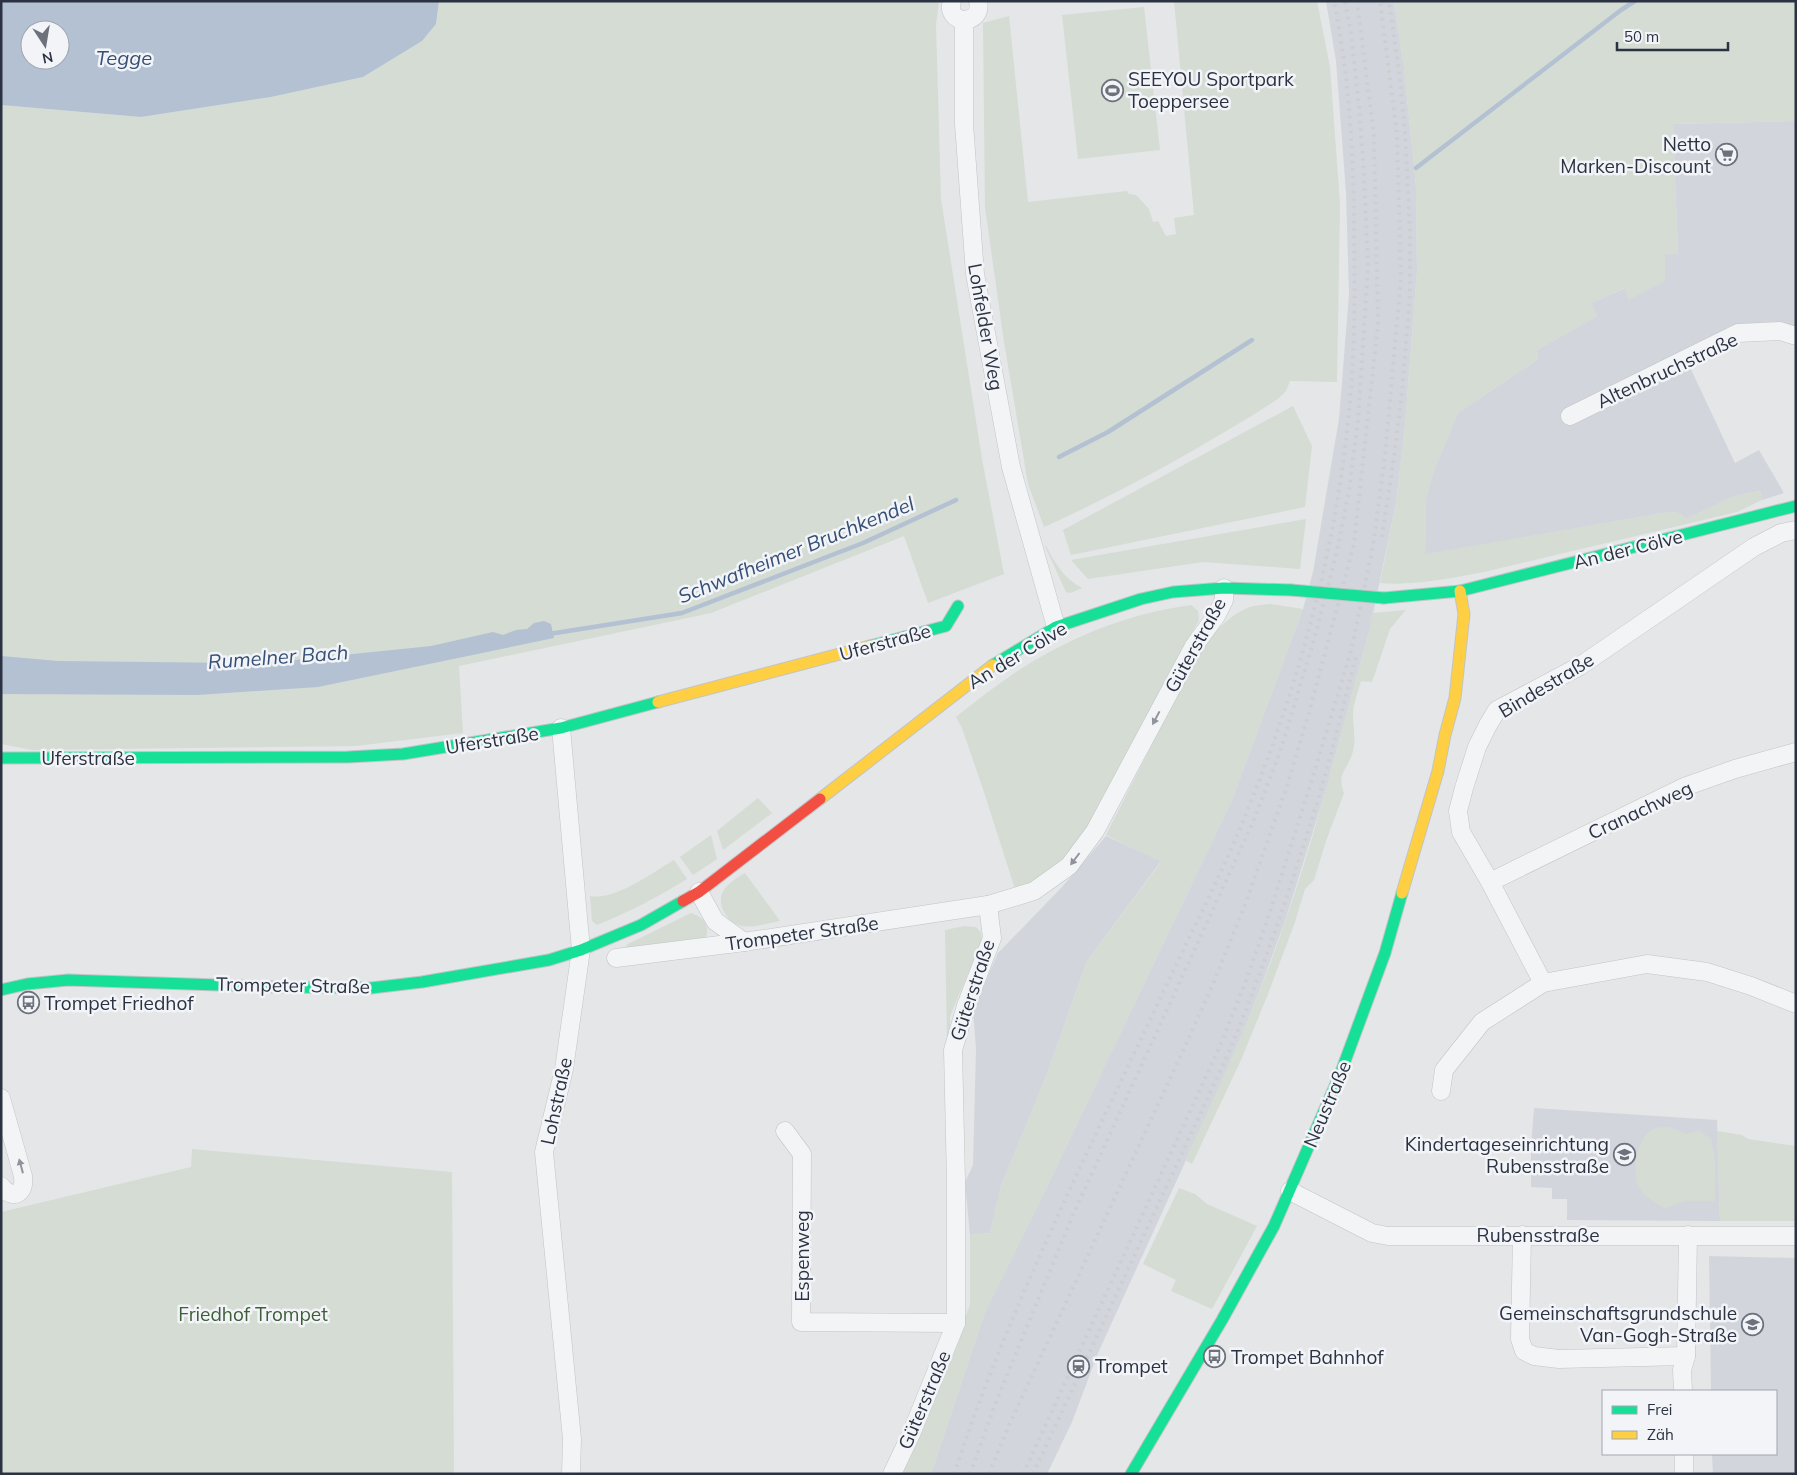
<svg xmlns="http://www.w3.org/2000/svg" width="1797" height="1475" viewBox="0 0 1797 1475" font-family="Mulish,sans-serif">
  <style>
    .built { fill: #d2d5db }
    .green { fill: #d4dcd4 }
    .water { fill: #b3c1d2; fill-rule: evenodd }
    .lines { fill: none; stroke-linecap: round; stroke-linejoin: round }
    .stream { stroke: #b3c1d2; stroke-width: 4.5 }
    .street-casing { stroke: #c2c4c6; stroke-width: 19 }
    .fast-casing { stroke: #c2c4c6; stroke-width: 13 }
    .slow-casing { stroke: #c2c4c6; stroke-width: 13 }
    .jam-casing { stroke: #c2c4c6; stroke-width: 13 }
    .street { stroke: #f3f4f6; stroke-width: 18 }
    .fast { stroke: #16e098; stroke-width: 11 }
    .slow { stroke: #ffcf43; stroke-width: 11 }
    .jam { stroke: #f24e42; stroke-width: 11 }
    .rail { stroke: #cdced1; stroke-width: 4; stroke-dasharray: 2.5 5; stroke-linecap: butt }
    .fast-bridge-casing { stroke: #c2c4c6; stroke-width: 13; stroke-linecap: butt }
    .fast-bridge { stroke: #16e098; stroke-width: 11 }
    .oneway { fill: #8f939c }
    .labels { text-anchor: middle; stroke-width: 5; stroke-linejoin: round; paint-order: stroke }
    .poi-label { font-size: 19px; fill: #2b3242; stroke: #f2f4f8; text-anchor: start }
    .street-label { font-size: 19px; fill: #2b3242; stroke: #f2f4f8 }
    .park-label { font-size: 19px; fill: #3d5e38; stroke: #f2f4f8 }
    .water-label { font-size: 20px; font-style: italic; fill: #354f75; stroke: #f2f4f8 }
  </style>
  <rect width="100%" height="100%" fill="#e4e6e8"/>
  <g class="built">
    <polygon points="1326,1 1394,1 1404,68 1416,186 1417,271 1405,425 1396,503 1370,628 1326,790 1286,918 1259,992 1234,1055 1098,1353 1072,1422 1047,1474 931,1474 985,1312 1043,1195 1232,800 1303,609 1313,572 1339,419 1349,294 1346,192 1336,61"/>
    <polygon points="1796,121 1796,329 1764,326 1688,363 1735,463 1759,450 1784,493 1762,500 1760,491 1734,496 1686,519 1680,513 1668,512 1425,555 1426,498 1434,470 1458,413 1538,359 1537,350 1597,316 1591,303 1625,288 1629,300 1665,254 1678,254 1673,124"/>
    <polygon points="1106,836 1161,861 1087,961 1045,1079 1001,1186 990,1233 970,1235 965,1182 973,1165 976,1049 973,1010 998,953 1063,886"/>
    <polygon points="1534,1108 1717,1120 1720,1221 1567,1220 1567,1199 1552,1199 1552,1188 1531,1187 1531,1146"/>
    <polygon points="1709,1256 1796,1258 1796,1474 1713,1474 1712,1454 1776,1454 1776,1391 1711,1391"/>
  </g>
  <g class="green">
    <polygon points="439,1 939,1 936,25 941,199 982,459 1004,574 928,603 904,536 711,613 459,666 463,733 356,746 32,750 1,744 1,105 141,117 271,97 363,77 422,41 436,24"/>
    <path d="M1174,1H1317L1330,67L1340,204L1337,382L1290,381L1286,391L1279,398C1252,417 1223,433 1194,450C1145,478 1095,504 1044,527L1028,484L1004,342L985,207L983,23L1009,16L1028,202L1127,191L1129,194L1136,195L1149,209L1153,222L1158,221L1166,236L1176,234L1174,218L1194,215Z"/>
    <path d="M1394,1H1796V121L1673,124L1678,254H1665V281L1629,300L1624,288L1591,303L1597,316L1537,350L1538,359L1458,413L1434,470L1426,498L1425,554L1668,512L1680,513L1686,519L1734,496L1761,491L1762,500L1737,512L1484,572C1450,578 1415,586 1380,583L1396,503L1405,425L1417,271L1416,186L1404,68Z"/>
    <polygon points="1144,7 1160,150 1078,159 1062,15"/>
    <polygon points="1293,406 1312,446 1305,507 1071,555 1063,530"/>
    <polygon points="1306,519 1300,569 1203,562 1088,579 1071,560"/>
    <path d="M1045,546H1046C1055,563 1064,579 1082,588L1070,593L1066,592Z"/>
    <path d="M1270,604L1303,609L1232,800L1043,1195L985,1312L931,1474H902L970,1305V1235L990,1233L1001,1186L1045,1079L1087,961L1161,862L1106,835L1203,644C1217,630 1231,614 1250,607C1256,605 1264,605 1270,604Z"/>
    <path d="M1191,605L1198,611L1199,620C1174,665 1150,710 1127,755C1111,786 1097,823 1074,849C1057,867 1039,882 1015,889L984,792L962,728L956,717C978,700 1000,682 1024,667C1075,635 1131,613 1191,605Z"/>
    <path d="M1406,610L1390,629L1372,682L1361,681C1358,692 1353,704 1353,715C1353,730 1357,743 1351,757C1345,772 1337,775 1344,793L1326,841L1314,880L1305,889L1295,922L1268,994L1241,1060L1192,1164L1185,1160C1222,1081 1258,1002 1286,919C1319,824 1343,725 1370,628L1372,613Z"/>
    <polygon points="758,798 772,813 723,850 717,831"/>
    <polygon points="711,835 717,859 693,875 680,857"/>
    <path d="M674,860L687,879C658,897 629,912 597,925L592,921L590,896C615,901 653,872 674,860Z"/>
    <path d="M745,873L780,921C769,923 753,928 742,926C727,923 715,903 724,890C728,883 738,877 745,873Z"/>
    <path d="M691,913C703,917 710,924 706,938L698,943L627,949L626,946L628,944Z"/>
    <polygon points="964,926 976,927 981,933 982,941 950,1016 951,1036 947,1038 945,930"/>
    <path d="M1669,1127L1687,1134L1699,1130L1711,1139L1715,1159V1201H1684L1665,1209C1658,1204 1648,1199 1642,1192C1630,1178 1635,1136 1654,1129C1658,1127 1665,1127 1669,1127Z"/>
    <polygon points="1717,1131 1742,1135 1748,1139 1796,1146 1796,1220 1794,1221 1720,1221"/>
    <polygon points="192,1149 452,1172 454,1474 1,1474 1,1212 191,1167"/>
    <polygon points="1179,1188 1195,1194 1207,1204 1257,1226 1212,1309 1171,1291 1176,1280 1143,1264"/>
  </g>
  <g class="water">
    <path d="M1,1H439L436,24L422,41L363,77L271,97L141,117L1,105ZM30,30H60V60H30Z"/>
    <polygon points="544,621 551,624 554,638 318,687 197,695 1,694 1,656 58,661 237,663 295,660 431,646 493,632 503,635 516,630 527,629 534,623"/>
  </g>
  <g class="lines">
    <g class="stream">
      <polyline points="1416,168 1621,10 1635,1"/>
      <polyline points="1059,457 1108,432 1252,340"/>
      <polyline points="549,634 682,613 863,543 956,500"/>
    </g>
    <defs>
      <g id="street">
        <path d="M952,1C944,25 984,27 978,1"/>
        <polyline points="964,20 964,124 975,274 1011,467 1056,627"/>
        <polyline points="1570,416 1738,333 1780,331 1796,336"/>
        <polyline points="561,728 581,950 564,1069 544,1152 572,1439 571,1474"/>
        <polyline points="1490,882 1684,787 1735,769 1796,752"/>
        <polyline points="699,892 715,921 744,942"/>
        <polyline points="616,958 744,942 988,905 1034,891 1069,866 1095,831 1194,646 1216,616 1224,600 1224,588"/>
        <polyline points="1543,983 1490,882 1461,832 1458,811 1464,788 1477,747 1488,725 1497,710 1580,666 1754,547 1781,533 1796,530"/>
        <polyline points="1441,1091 1444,1070 1482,1022 1543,983 1647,964 1707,972 1751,986 1796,1004"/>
        <path d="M1,1098L23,1176C23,1179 24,1185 22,1188C17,1199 6,1193 1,1186"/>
        <polyline points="785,1131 802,1154 801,1322 956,1323"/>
        <polyline points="1290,1191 1372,1233 1388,1236 1796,1236"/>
        <polyline points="1522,1235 1520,1339 1524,1351 1534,1356 1559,1359 1686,1356"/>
        <polyline points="1683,1391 1682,1370 1686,1356 1688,1235"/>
        <polyline points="1684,1454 1684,1474"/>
        <polyline points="892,1474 911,1434 956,1323 956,1181 953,1050 966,1006 992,938 988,905"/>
      </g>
      <g id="fast">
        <polyline points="1384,598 1460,591 1796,506"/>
        <polyline points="870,646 946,626 958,606"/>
        <polyline points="993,665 1056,627 1141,599 1173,592 1224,588 1291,590"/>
        <polyline points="1,758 348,757 403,754 561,728 658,702"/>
        <polyline points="1,990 27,984 68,980 278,987 371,988 422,982 549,960 581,950 641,925 683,901"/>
        <polyline points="1131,1474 1222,1320 1274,1226 1341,1072 1385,953 1402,893"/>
      </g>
      <g id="slow">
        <polyline points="658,702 870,646"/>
        <polyline points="820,799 993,665"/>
        <polyline points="1402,893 1438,771 1445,735 1455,698 1464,614 1460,591"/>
      </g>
      <polyline id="jam" points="683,901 699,892 820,799"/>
    </defs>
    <use href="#street" class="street-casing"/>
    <use href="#fast" class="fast-casing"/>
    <use href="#slow" class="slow-casing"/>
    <use href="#jam" class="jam-casing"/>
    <use href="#street" class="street"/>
    <use href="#fast" class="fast"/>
    <use href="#slow" class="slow"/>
    <use href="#jam" class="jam"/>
    <g class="rail">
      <polyline points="1382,537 1394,457 1402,392 1410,294 1410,230 1405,131 1399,71 1389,1"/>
      <path d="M954,1474C1012,1299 1097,1134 1175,967C1201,913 1228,860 1250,804C1299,683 1335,551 1348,421C1355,359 1355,296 1354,234C1354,156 1349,77 1334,1"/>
      <polyline points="970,1474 994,1407 1072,1217 1253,822 1280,752 1316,633 1337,551 1349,491 1358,420 1368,268 1364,174 1359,106 1351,33 1345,1"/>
      <polyline points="989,1474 1010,1423 1182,1053 1213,984 1246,902 1286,789 1309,713 1354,544 1378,324 1374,136 1357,1"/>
      <polyline points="1023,1474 1220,1046 1246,981 1269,915 1309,789 1351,651 1373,546 1385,456 1401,277 1397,134 1380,1"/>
      <path d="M1033,1474L1229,1052C1264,968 1293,881 1320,793C1333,748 1344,703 1356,657"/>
    </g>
    <defs>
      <polyline id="fast-bridge" points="1291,590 1384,598"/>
    </defs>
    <use href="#fast-bridge" class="fast-bridge-casing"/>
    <use href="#fast-bridge" class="fast-bridge"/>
  </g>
  <defs><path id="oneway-solid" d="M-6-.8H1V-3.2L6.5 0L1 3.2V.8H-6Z" transform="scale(1.25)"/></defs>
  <g class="oneway">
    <use href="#oneway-solid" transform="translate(1156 718) rotate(118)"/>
    <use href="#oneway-solid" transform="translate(1075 859) rotate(127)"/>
    <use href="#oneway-solid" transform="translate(21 1166) rotate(-105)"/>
  </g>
  <defs>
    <symbol id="stadium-ring" viewBox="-11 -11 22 22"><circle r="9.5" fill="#f2f4f8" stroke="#6c717c" stroke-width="1.5"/><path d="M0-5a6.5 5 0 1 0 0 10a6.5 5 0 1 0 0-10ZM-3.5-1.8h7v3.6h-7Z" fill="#6c717c"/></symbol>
    <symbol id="supermarket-ring" viewBox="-11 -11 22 22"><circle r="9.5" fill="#f2f4f8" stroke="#6c717c" stroke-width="1.5"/><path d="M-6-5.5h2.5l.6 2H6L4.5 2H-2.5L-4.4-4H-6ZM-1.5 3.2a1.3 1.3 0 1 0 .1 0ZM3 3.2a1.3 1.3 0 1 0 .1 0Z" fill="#6c717c"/></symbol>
    <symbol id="bus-ring" viewBox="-11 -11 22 22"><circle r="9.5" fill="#f2f4f8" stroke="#6c717c" stroke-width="1.5"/><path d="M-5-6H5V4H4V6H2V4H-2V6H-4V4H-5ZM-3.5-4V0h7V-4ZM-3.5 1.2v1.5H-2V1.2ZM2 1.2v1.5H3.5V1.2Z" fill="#6c717c"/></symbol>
    <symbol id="school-ring" viewBox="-11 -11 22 22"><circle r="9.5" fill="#f2f4f8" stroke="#6c717c" stroke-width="1.5"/><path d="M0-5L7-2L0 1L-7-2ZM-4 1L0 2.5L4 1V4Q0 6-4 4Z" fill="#6c717c"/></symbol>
    <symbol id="station-ring" viewBox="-11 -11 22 22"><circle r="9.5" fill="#f2f4f8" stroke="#6c717c" stroke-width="1.5"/><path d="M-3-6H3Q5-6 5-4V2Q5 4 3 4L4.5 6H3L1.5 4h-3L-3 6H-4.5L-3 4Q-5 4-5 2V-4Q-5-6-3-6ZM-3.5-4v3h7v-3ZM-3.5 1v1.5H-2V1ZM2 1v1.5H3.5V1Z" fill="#6c717c"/></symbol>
  </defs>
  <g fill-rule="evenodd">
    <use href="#stadium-ring" x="1100" y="78" width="25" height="25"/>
    <use href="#supermarket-ring" x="1714" y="142" width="25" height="25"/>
    <use href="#bus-ring" x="16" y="990" width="25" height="25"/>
    <use href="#school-ring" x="1612" y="1142" width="25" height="25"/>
    <use href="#school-ring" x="1740" y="1312" width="25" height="25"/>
    <use href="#bus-ring" x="1202" y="1344" width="25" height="25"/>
    <use href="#station-ring" x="1066" y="1354" width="25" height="25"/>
  </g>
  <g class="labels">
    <g class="poi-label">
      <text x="1128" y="86">SEEYOU Sportpark<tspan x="1128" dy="22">Toeppersee</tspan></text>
      <text x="1711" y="151" text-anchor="end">Netto<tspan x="1711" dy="22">Marken-Discount</tspan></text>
      <text x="44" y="1010">Trompet Friedhof</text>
      <text x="1609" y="1151" text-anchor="end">Kindertageseinrichtung<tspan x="1609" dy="22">Rubensstraße</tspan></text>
      <text x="1737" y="1320" text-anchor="end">Gemeinschaftsgrundschule<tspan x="1737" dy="22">Van-Gogh-Straße</tspan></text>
      <text x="1231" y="1364">Trompet Bahnhof</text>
      <text x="1095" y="1373">Trompet</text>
    </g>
    <g class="street-label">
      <text transform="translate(986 327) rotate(80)" y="7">Lohfelder Weg</text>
      <text transform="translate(1667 370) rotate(-25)" y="7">Altenbruchstraße</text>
      <text transform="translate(1628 549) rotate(-14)" y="7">An der Cölve</text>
      <text transform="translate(885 642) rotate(-15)" y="7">Uferstraße</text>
      <text transform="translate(1195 645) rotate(-61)" y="7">Güterstraße</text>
      <text transform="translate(1017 655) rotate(-31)" y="7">An der Cölve</text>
      <text transform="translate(1546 685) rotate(-31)" y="7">Bindestraße</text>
      <text transform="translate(492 740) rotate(-9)" y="7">Uferstraße</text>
      <text x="88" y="765">Uferstraße</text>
      <text transform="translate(1640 810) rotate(-25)" y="7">Cranachweg</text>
      <text transform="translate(802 933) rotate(-8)" y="7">Trompeter Straße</text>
      <text transform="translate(293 985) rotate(1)" y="7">Trompeter Straße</text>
      <text transform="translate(972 990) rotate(-72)" y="7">Güterstraße</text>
      <text transform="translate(556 1101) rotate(-78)" y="7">Lohstraße</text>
      <text transform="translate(1327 1104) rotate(-67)" y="7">Neustraße</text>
      <text x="1538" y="1242">Rubensstraße</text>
      <text transform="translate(802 1256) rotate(-90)" y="7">Espenweg</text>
      <text transform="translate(924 1400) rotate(-67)" y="7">Güterstraße</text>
    </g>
    <g class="park-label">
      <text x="253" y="1321">Friedhof Trompet</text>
    </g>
    <g class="water-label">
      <text x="124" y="65">Tegge</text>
      <text transform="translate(796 550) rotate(-22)" y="7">Schwafheimer Bruchkendel</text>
      <text transform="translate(278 657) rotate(-4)" y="7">Rumelner Bach</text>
    </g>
  </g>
  <rect width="1797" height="1475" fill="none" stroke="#2b3242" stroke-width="5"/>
  <rect x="1602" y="1390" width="175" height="65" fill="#f2f4f8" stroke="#a2a6af"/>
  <rect x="1612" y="1406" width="25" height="8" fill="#16e098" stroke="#a2a6af"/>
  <text x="1647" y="1415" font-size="15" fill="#2b3242">Frei</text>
  <rect x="1612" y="1431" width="25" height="8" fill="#ffcf43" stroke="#a2a6af"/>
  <text x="1647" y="1440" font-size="15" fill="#2b3242">Zäh</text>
  <g transform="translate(45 45) rotate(168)"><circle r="24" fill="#f2f4f8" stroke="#a2a6af"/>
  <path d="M0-4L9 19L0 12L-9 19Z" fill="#6c717c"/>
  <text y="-8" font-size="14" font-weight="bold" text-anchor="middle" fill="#2b3242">N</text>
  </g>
  <path d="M1617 42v8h111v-8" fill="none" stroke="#2b3242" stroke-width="2.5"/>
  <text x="1624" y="42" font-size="15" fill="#2b3242" stroke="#f2f4f8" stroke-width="4" paint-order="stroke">50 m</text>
</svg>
